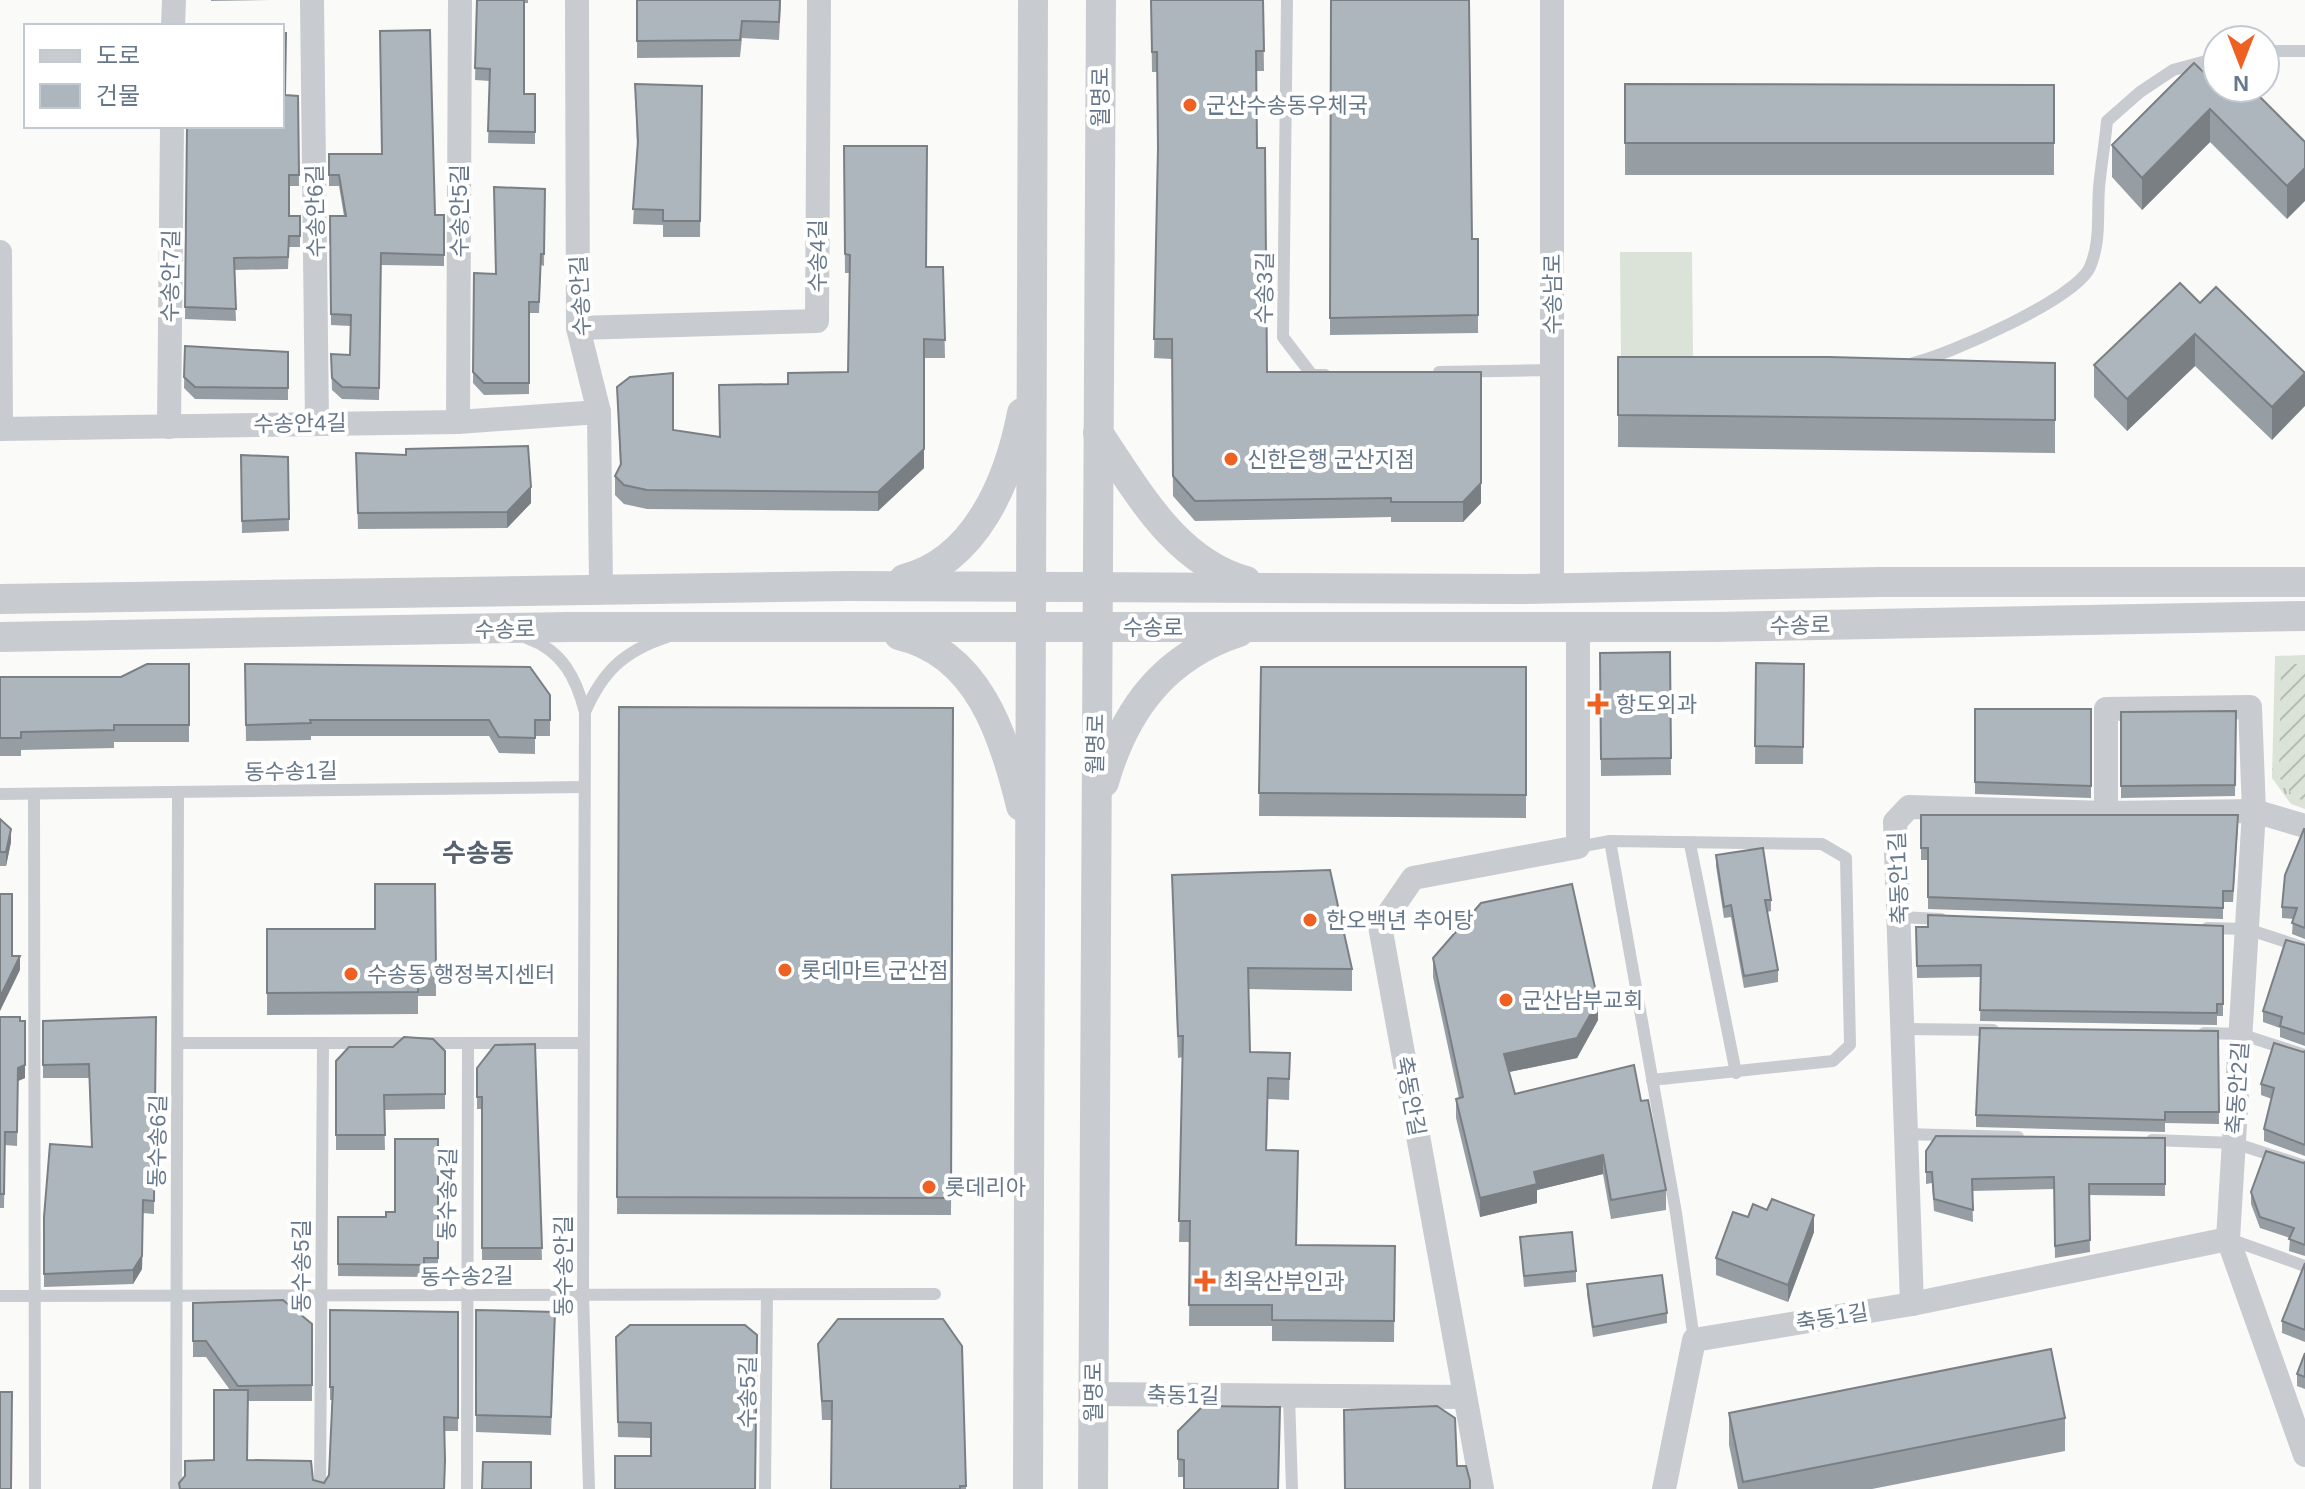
<svg xmlns="http://www.w3.org/2000/svg" width="2305" height="1489" viewBox="0 0 2305 1489" font-family="Helvetica,'Noto Sans KR',sans-serif">
  <style>
    .grass { fill: url(#grass-tufts) }
    .garden { fill: url(#garden-furrows) }
    .pitch { fill: #dbe2d8 }
    .lines { fill: none; stroke-linecap: round; stroke-linejoin: round }
    .service { stroke: #c8cbd0; stroke-width: 12 }
    .minor { stroke: #c8cbd0; stroke-width: 24 }
    .tertiary { stroke: #c8cbd0; stroke-width: 30 }
    .wall { fill: #969da3 }
    .shaded-wall { fill: #7a7f84 }
    .building { fill: #aeb6bd; stroke: #7a7f84; stroke-width: 2 }
    .poi-dot { fill: #ef6123; stroke: #fff; stroke-width: 3 }
    .labels { text-anchor: middle; stroke-width: 8; stroke-linejoin: round; paint-order: stroke }
    .street-label { font-size: 22px; fill: #67788b; stroke: #fff }
    .poi-label { font-size: 22px; fill: #67788b; stroke: #fff; text-anchor: start }
    .quarter-label { font-size: 26px; font-weight: bold; fill: #56626f; stroke: #fff }
  </style>
  <defs>
    <pattern id="grass-tufts" width="24" height="20" patternUnits="userSpaceOnUse" patternTransform="scale(2)"><rect width="24" height="20" fill="#dbe2d8"/><path d="M3 7l-1-3M5 7V3M7 7l1-3M15 17l-1-3M17 17v-4M19 17l1-3" fill="none" stroke="#b5bcb5"/></pattern>
    <pattern id="garden-furrows" width="10" height="10" patternUnits="userSpaceOnUse" patternTransform="scale(2)"><rect width="10" height="10" fill="#dbe2d8"/><path d="M-1 1l2-2M0 10L10 0M9 11l2-2" fill="none" stroke="#b5bcb5"/></pattern>
  </defs>
  <rect width="100%" height="100%" fill="#fafaf8"/>
  <polygon class="grass" points="2305,655 2305,809 2291,804 2272,778 2275,656"/>
  <polygon class="garden" points="2281,664 2305,664 2305,801 2294,797 2279,777"/>
  <polygon class="pitch" points="1620,252 1692,252 1693,358 1621,358"/>
  <g class="lines">
    <g class="service">
      <polyline points="1287,0 1283,337 1312,375 1325,375"/>
      <polyline points="2265,51 2305,51"/>
      <path d="M1913,363C1948,355 2076,299 2090,267C2101,241 2097,215 2099,188C2101,166 2105,143 2107,121L2140,92L2173,70L2217,58"/>
      <polyline points="1439,372 1552,370"/>
      <path d="M527,638C563,651 576,678 585,712L583,1295L589,1489"/>
      <path d="M585,712C603,671 624,651 667,637"/>
      <polyline points="0,794 583,787"/>
      <polyline points="34,794 35,1489"/>
      <polyline points="1610,841 1676,1213 1694,1340"/>
      <polyline points="1690,844 1736,1073"/>
      <polyline points="1578,847 1610,841 1822,844 1846,858 1850,1045 1833,1061 1652,1080"/>
      <polyline points="1899,917 1941,919"/>
      <polyline points="2207,928 2247,929 2305,948"/>
      <polyline points="1902,1029 1993,1030"/>
      <polyline points="2204,1033 2240,1034 2305,1055"/>
      <polyline points="178,1043 583,1043"/>
      <polyline points="1904,1134 2018,1137"/>
      <polyline points="2152,1140 2234,1143 2305,1166"/>
      <polyline points="2229,1239 2305,1266"/>
      <polyline points="0,1296 935,1294"/>
      <polyline points="1289,1396 1292,1489"/>
      <polyline points="176,1489 178,793"/>
      <polyline points="320,1489 323,1044"/>
      <polyline points="467,1489 468,1044"/>
      <polyline points="765,1489 767,1295"/>
    </g>
    <g class="minor">
      <polyline points="312,0 317,422"/>
      <polyline points="577,0 578,328 599,412 601,589"/>
      <polyline points="173,26 174,0"/>
      <polyline points="0,252 1,429"/>
      <polyline points="578,328 817,321 819,0"/>
      <polyline points="458,422 460,0"/>
      <polyline points="169,427 172,126"/>
      <polyline points="0,429 458,422 599,412"/>
      <polyline points="1552,589 1552,0"/>
      <polyline points="2106,813 2106,709 2250,707 2254,811 2228,1239 2305,1455"/>
      <polyline points="1912,1304 1895,822 1909,807 2106,813 2254,811 2305,826"/>
      <polyline points="1094,1394 1465,1397"/>
      <polyline points="1482,1489 1380,926 1413,878 1578,847 1578,627"/>
      <polyline points="1664,1489 1694,1340 1912,1304 2228,1239"/>
    </g>
    <g class="tertiary">
      <path d="M1098,433C1137,490 1175,562 1246,581"/>
      <path d="M904,579C976,561 1009,480 1022,413"/>
      <polyline points="0,599 848,586 1522,589 1880,582 2305,582"/>
      <path d="M899,635C978,653 1004,735 1021,806"/>
      <polyline points="0,637 569,627 1714,627 2305,616"/>
      <path d="M1104,782C1125,709 1165,656 1239,632"/>
      <polyline points="1028,1489 1033,0"/>
      <polyline points="1093,1489 1101,0"/>
    </g>
  </g>
  <g class="wall">
    <polygon points="211,0 271,0 211,1"/>
    <polygon points="477,0 528,0 528,3 524,3 524,94 535,94 535,144 488,143 490,81 475,80"/>
    <polygon points="637,0 781,0 779,40 742,38 740,57 637,58"/>
    <polygon points="1151,0 1263,0 1264,71 1256,71 1257,148 1267,372 1481,503 1463,522 1391,522 1391,517 1195,521 1173,496 1172,359 1154,358 1158,154 1157,72 1152,72"/>
    <polygon points="1331,0 1472,239 1478,239 1478,333 1330,335"/>
    <polygon points="2215,83 2305,142 2287,219 2210,142 2142,210 2112,177 2112,145"/>
    <polygon points="635,84 702,86 700,237 663,237 663,225 633,224 637,147"/>
    <polygon points="1625,84 2054,85 2054,175 1625,175"/>
    <polygon points="285,95 298,96 299,186 289,186 289,216 300,216 300,247 289,247 288,269 234,270 236,321 185,319 187,126"/>
    <polygon points="844,146 927,267 943,267 945,358 924,358 924,468 878,511 647,509 624,504 615,495 615,476 620,466 617,387 673,430 720,437 788,384 848,372 849,273 845,273"/>
    <polygon points="329,154 435,215 444,215 444,266 381,265 379,400 342,399 332,390 331,354 350,355 351,326 331,325 330,216 344,216 339,186 329,186"/>
    <polygon points="545,189 544,266 541,265 539,313 529,313 529,394 484,395 473,383 474,273 496,274"/>
    <polygon points="2200,303 2305,373 2272,440 2195,366 2127,431 2094,397 2094,365"/>
    <polygon points="185,346 288,352 288,400 195,399 184,388"/>
    <polygon points="1618,357 2055,363 2055,453 1618,447"/>
    <polygon points="356,453 531,503 507,528 358,529"/>
    <polygon points="241,455 288,457 289,531 242,533"/>
    <polygon points="1670,652 1671,775 1601,776 1600,653"/>
    <polygon points="1756,663 1804,664 1803,764 1755,764"/>
    <polygon points="189,664 189,742 114,742 114,748 21,750 21,756 0,756 0,677 121,677"/>
    <polygon points="245,664 550,695 550,736 535,736 535,754 499,753 489,736 311,736 311,740 246,741"/>
    <polygon points="1261,667 1526,667 1526,818 1259,816"/>
    <polygon points="619,707 953,708 951,1215 617,1214"/>
    <polygon points="1975,709 2091,709 2091,798 1975,794"/>
    <polygon points="2236,711 2235,796 2121,798 2121,712"/>
    <polygon points="1921,815 2238,826 2233,902 2223,902 2223,919 1928,909 1928,860 1921,860"/>
    <polygon points="0,819 11,842 6,866 0,866"/>
    <polygon points="2305,829 2305,939 2292,934 2293,919 2282,918 2282,907"/>
    <polygon points="1716,855 1771,900 1771,911 1767,912 1778,970 1778,982 1744,988 1731,917 1724,918 1716,866"/>
    <polygon points="1172,875 1352,969 1352,991 1248,989 1250,1052 1290,1053 1289,1100 1268,1099 1267,1150 1296,1245 1395,1246 1394,1342 1272,1341 1272,1326 1189,1326 1190,1242 1179,1242 1183,1057 1178,1058"/>
    <polygon points="435,884 436,996 418,996 418,1014 267,1015 267,929 375,929"/>
    <polygon points="2223,926 2223,1016 2217,1016 2217,1025 1980,1021 1981,977 1917,978 1916,927"/>
    <polygon points="2305,945 2305,1046 2280,1037 2280,1028 2263,1022 2263,1011"/>
    <polygon points="1433,958 1598,1020 1577,1058 1509,1072 1515,1094 1641,1101 1666,1190 1666,1210 1611,1219 1603,1174 1537,1190 1537,1203 1480,1217 1456,1118 1456,1099 1459,1098 1433,977"/>
    <polygon points="0,1017 25,1078 18,1081 17,1146 5,1145 4,1208 0,1208"/>
    <polygon points="156,1017 154,1214 143,1213 142,1269 133,1284 44,1287 44,1217 92,1147 89,1078 43,1078 43,1021"/>
    <polygon points="2218,1031 2219,1124 2165,1123 2165,1132 1976,1127 1976,1115"/>
    <polygon points="535,1044 542,1260 482,1260 482,1109 477,1109 477,1068"/>
    <polygon points="445,1051 445,1109 384,1110 385,1150 336,1150 336,1061"/>
    <polygon points="2305,1051 2305,1156 2264,1141 2264,1129 2272,1099 2261,1095 2261,1084"/>
    <polygon points="2165,1138 2165,1196 2089,1195 2090,1252 2055,1258 2054,1189 1972,1191 1973,1222 1934,1211 1932,1183 1926,1184 1926,1151"/>
    <polygon points="438,1139 438,1270 424,1270 424,1277 338,1276 338,1217 386,1217 395,1212"/>
    <polygon points="2305,1162 2305,1256 2289,1251 2290,1238 2260,1228 2251,1204 2251,1192"/>
    <polygon points="1748,1217 1814,1232 1788,1302 1716,1275 1716,1258"/>
    <polygon points="1520,1237 1576,1271 1576,1282 1524,1287"/>
    <polygon points="2305,1263 2305,1342 2282,1333 2282,1321"/>
    <polygon points="1587,1284 1667,1313 1667,1323 1593,1337 1587,1294"/>
    <polygon points="193,1303 312,1324 312,1401 248,1401 247,1460 324,1483 329,1475 332,1400 330,1400 330,1310 458,1312 458,1431 444,1431 445,1489 179,1489 214,1460 230,1390 206,1357 193,1357"/>
    <polygon points="476,1310 555,1312 551,1435 476,1432"/>
    <polygon points="616,1337 755,1489 651,1456 651,1438 618,1437"/>
    <polygon points="818,1344 962,1346 966,1489 831,1489 832,1420 822,1420"/>
    <polygon points="2305,1353 2305,1389 2297,1386 2297,1374"/>
    <polygon points="1280,1407 1184,1477 1178,1477 1178,1431"/>
    <polygon points="1729,1413 2065,1418 2065,1451 1872,1489 1738,1489 1729,1445"/>
  </g>
  <g class="shaded-wall">
    <polygon points="2210,109 2210,142 2142,210 2142,178"/>
    <polygon points="2305,168 2305,201 2287,219 2287,186"/>
    <polygon points="2195,334 2195,366 2127,431 2127,399"/>
    <polygon points="2305,374 2305,406 2272,440 2272,407"/>
    <polygon points="924,449 924,468 878,511 878,492"/>
    <polygon points="1481,483 1481,503 1463,522 1463,502"/>
    <polygon points="531,487 531,503 507,528 507,512"/>
    <polygon points="11,829 11,842 6,866 6,852"/>
    <polygon points="20,956 20,970 0,1011 0,997"/>
    <polygon points="1598,1001 1598,1020 1577,1058 1504,1073 1504,1054"/>
    <polygon points="25,1065 25,1078 18,1081 17,1146 18,1068"/>
    <polygon points="1603,1155 1603,1174 1537,1190 1537,1203 1480,1217 1480,1198 1534,1172"/>
    <polygon points="143,1213 142,1269 133,1284 133,1270"/>
    <polygon points="1814,1215 1814,1232 1788,1302 1788,1285"/>
  </g>
  <g class="building">
    <polygon points="477,0 524,0 524,94 535,94 535,132 488,131 490,69 475,68"/>
    <polygon points="637,0 780,0 779,22 742,21 740,40 637,41"/>
    <polygon points="1151,0 1263,0 1264,51 1256,51 1257,148 1265,148 1267,372 1481,372 1481,483 1463,502 1391,502 1391,498 1195,501 1173,476 1172,339 1154,339 1158,148 1157,52 1152,52"/>
    <polygon points="1331,0 1469,0 1472,239 1478,239 1478,315 1330,318"/>
    <polygon points="430,30 435,215 444,215 444,255 381,253 379,388 342,387 332,378 331,354 350,355 351,315 331,314 330,216 346,216 339,175 329,175 329,154 382,154 380,31"/>
    <polygon points="282,33 286,33 285,95 298,96 299,175 289,175 289,216 300,216 300,236 289,236 288,257 234,258 236,309 185,307 187,126 282,126"/>
    <polygon points="2194,63 2215,83 2217,80 2217,88 2251,88 2305,142 2305,168 2287,186 2210,109 2142,178 2112,145"/>
    <polygon points="635,84 702,86 700,221 663,221 663,210 633,209 638,141"/>
    <polygon points="1625,84 2054,85 2054,143 1625,143"/>
    <polygon points="844,146 927,146 926,267 943,267 945,340 924,339 924,449 878,492 647,490 624,485 615,476 621,464 617,387 630,377 673,373 673,430 720,437 719,385 788,384 788,373 848,372 850,255 845,254"/>
    <polygon points="494,187 545,189 544,254 541,254 539,302 529,302 529,383 484,383 473,372 474,273 496,274"/>
    <polygon points="2180,283 2200,303 2216,287 2305,373 2272,407 2195,334 2127,399 2094,365"/>
    <polygon points="185,346 288,352 288,388 195,387 184,377"/>
    <polygon points="1618,357 1829,357 2055,363 2055,420 1618,415"/>
    <polygon points="528,446 531,487 507,512 358,513 356,453 406,455 406,449"/>
    <polygon points="241,455 288,457 289,519 242,521"/>
    <polygon points="1670,652 1671,758 1601,759 1600,653"/>
    <polygon points="1756,663 1804,664 1803,747 1755,746"/>
    <polygon points="147,664 189,664 189,725 114,725 114,730 21,732 21,738 0,738 0,677 121,677"/>
    <polygon points="245,664 530,667 550,695 550,720 535,720 535,738 499,737 489,720 310,720 311,723 246,725"/>
    <polygon points="1261,667 1526,667 1526,795 1259,793"/>
    <polygon points="619,707 953,708 951,1198 617,1197"/>
    <polygon points="1975,709 2091,709 2091,786 1975,782"/>
    <polygon points="2236,711 2235,785 2121,786 2121,712"/>
    <polygon points="1921,815 2238,815 2233,891 2223,891 2223,908 1928,897 1928,848 1921,848"/>
    <polygon points="0,819 11,829 6,852 0,852"/>
    <polygon points="2304,829 2305,829 2305,928 2292,923 2297,908 2282,907 2285,875"/>
    <polygon points="1763,848 1771,900 1765,900 1778,970 1744,976 1731,905 1724,907 1716,855"/>
    <polygon points="1330,870 1352,969 1248,968 1250,1052 1290,1053 1289,1079 1268,1078 1266,1150 1298,1151 1296,1245 1395,1246 1394,1321 1272,1320 1272,1305 1189,1305 1190,1221 1179,1221 1183,1036 1178,1036 1172,875"/>
    <polygon points="375,884 435,884 436,973 418,973 418,992 267,993 267,929 375,929"/>
    <polygon points="1572,884 1598,1001 1577,1038 1504,1054 1515,1094 1634,1065 1641,1101 1648,1100 1666,1190 1611,1200 1603,1155 1534,1172 1537,1184 1480,1198 1456,1099 1463,1097 1433,958 1481,903"/>
    <polygon points="0,894 12,894 12,956 20,956 0,997"/>
    <polygon points="1928,915 2223,926 2223,1004 2217,1004 2217,1013 1980,1010 1981,965 1917,966 1916,927 1928,927"/>
    <polygon points="2286,940 2305,945 2305,1034 2280,1026 2282,1017 2263,1011"/>
    <polygon points="0,1017 20,1017 20,1021 25,1021 25,1065 18,1068 17,1132 5,1132 4,1194 0,1194"/>
    <polygon points="156,1017 154,1201 143,1200 142,1256 133,1270 44,1274 44,1217 50,1144 92,1147 89,1064 43,1065 43,1021"/>
    <polygon points="1980,1028 2218,1031 2219,1112 2165,1112 2165,1120 1976,1115"/>
    <polygon points="404,1037 433,1039 445,1051 445,1094 384,1095 385,1135 336,1135 336,1061 349,1047 393,1047"/>
    <polygon points="2274,1043 2303,1052 2305,1051 2305,1145 2264,1129 2274,1088 2261,1084"/>
    <polygon points="535,1044 542,1248 482,1248 482,1097 477,1097 477,1068 495,1045"/>
    <polygon points="1936,1136 2165,1138 2165,1184 2089,1184 2090,1240 2055,1246 2054,1177 1972,1179 1973,1210 1934,1199 1932,1172 1926,1172 1926,1151"/>
    <polygon points="395,1139 438,1139 438,1258 424,1258 424,1265 338,1264 338,1217 386,1217 386,1212 395,1212"/>
    <polygon points="2266,1151 2303,1163 2305,1162 2305,1245 2289,1239 2294,1228 2260,1217 2251,1192"/>
    <polygon points="1772,1199 1814,1215 1788,1285 1716,1258 1733,1212 1748,1217 1753,1204 1767,1210"/>
    <polygon points="1572,1232 1576,1271 1524,1276 1520,1237"/>
    <polygon points="2305,1263 2305,1330 2282,1321"/>
    <polygon points="1662,1275 1667,1313 1593,1327 1587,1284"/>
    <polygon points="283,1300 312,1324 312,1385 238,1386 206,1341 193,1341 193,1303"/>
    <polygon points="330,1310 458,1312 458,1418 444,1417 445,1461 444,1489 180,1489 179,1483 185,1476 185,1461 214,1460 214,1390 248,1390 247,1460 311,1461 313,1480 324,1483 329,1475 333,1387 330,1387"/>
    <polygon points="476,1310 555,1312 551,1417 476,1415"/>
    <polygon points="838,1319 943,1319 962,1346 966,1486 960,1486 960,1489 831,1489 832,1401 822,1401 818,1344"/>
    <polygon points="630,1325 745,1325 757,1335 755,1489 615,1489 615,1456 651,1456 651,1423 618,1422 616,1337"/>
    <polygon points="2051,1349 2065,1418 1743,1482 1729,1413"/>
    <polygon points="2305,1353 2305,1377 2297,1374"/>
    <polygon points="0,1392 12,1392 11,1489 0,1489"/>
    <polygon points="1203,1406 1280,1407 1278,1489 1184,1489 1184,1460 1178,1459 1178,1431"/>
    <polygon points="1437,1406 1455,1418 1457,1466 1466,1466 1470,1481 1470,1489 1345,1489 1344,1410"/>
    <polygon points="483,1462 531,1462 531,1489 482,1489"/>
  </g>
  <g class="poi-dot">
    <circle cx="1190" cy="105" r="8"/>
    <circle cx="1231" cy="459" r="8"/>
    <path d="M1594 692h8v8h8v8h-8v8h-8v-8h-8v-8h8z"/>
    <circle cx="1310" cy="920" r="8"/>
    <circle cx="785" cy="970" r="8"/>
    <circle cx="351" cy="974" r="8"/>
    <circle cx="1506" cy="1000" r="8"/>
    <circle cx="929" cy="1187" r="8"/>
    <path d="M1201 1269h8v8h8v8h-8v8h-8v-8h-8v-8h8z"/>
  </g>
  <g class="labels">
    <g class="street-label">
      <text transform="translate(1100 97) rotate(-90)" y="8">월명로</text>
      <text transform="translate(315 211) rotate(-91)" y="8">수송안6길</text>
      <text transform="translate(459 211) rotate(-90)" y="8">수송안5길</text>
      <text transform="translate(817 256) rotate(-90)" y="8">수송4길</text>
      <text transform="translate(170 276) rotate(-89)" y="8">수송안7길</text>
      <text transform="translate(1264 288) rotate(-89)" y="8">수송3길</text>
      <text transform="translate(1552 294) rotate(-90)" y="8">수송남로</text>
      <text transform="translate(580 296) rotate(-93)" y="8">수송안길</text>
      <text transform="translate(300 423) rotate(-1)" y="8">수송안4길</text>
      <text transform="translate(1800 625) rotate(-1)" y="8">수송로</text>
      <text x="1153" y="635">수송로</text>
      <text transform="translate(505 629) rotate(-1)" y="8">수송로</text>
      <text transform="translate(1095 744) rotate(-89)" y="8">월명로</text>
      <text transform="translate(291 771) rotate(-1)" y="8">동수송1길</text>
      <text transform="translate(1898 878) rotate(-92)" y="8">축동안1길</text>
      <text transform="translate(2237 1088) rotate(-86)" y="8">축동안2길</text>
      <text transform="translate(1411 1096) rotate(80)" y="8">축동안길</text>
      <text transform="translate(157 1141) rotate(-89)" y="8">동수송6길</text>
      <text transform="translate(447 1194) rotate(-89)" y="8">동수송4길</text>
      <text transform="translate(301 1266) rotate(-90)" y="8">동수송5길</text>
      <text transform="translate(563 1266) rotate(-90)" y="8">동수송안길</text>
      <text transform="translate(467 1276) rotate(-1)" y="8">동수송2길</text>
      <text transform="translate(1832 1317) rotate(-9)" y="8">축동1길</text>
      <text transform="translate(747 1392) rotate(-89)" y="8">수송5길</text>
      <text transform="translate(1093 1392) rotate(-90)" y="8">월명로</text>
      <text transform="translate(1183 1395) rotate(1)" y="8">축동1길</text>
    </g>
    <g class="poi-label">
      <text x="1206" y="113">군산수송동우체국</text>
      <text x="1247" y="467">신한은행 군산지점</text>
      <text x="1616" y="712">항도외과</text>
      <text x="1326" y="928">한오백년 추어탕</text>
      <text x="801" y="978">롯데마트 군산점</text>
      <text x="367" y="982">수송동 행정복지센터</text>
      <text x="1522" y="1008">군산남부교회</text>
      <text x="945" y="1195">롯데리아</text>
      <text x="1223" y="1289">최욱산부인과</text>
    </g>
    <g class="quarter-label">
      <text x="478" y="862">수송동</text>
    </g>
  </g>
  <rect x="24" y="24" width="260" height="104" fill="#ffffff" stroke="#c2c9d1" stroke-width="2"/>
  <rect x="40" y="50" width="40" height="12" fill="#c8cbd0" stroke="#c2c9d1" stroke-width="2"/>
  <text x="96" y="64" font-size="24" fill="#67788b">도로</text>
  <rect x="40" y="84" width="40" height="24" fill="#aeb6bd" stroke="#c2c9d1" stroke-width="2"/>
  <text x="96" y="104" font-size="24" fill="#67788b">건물</text>
  <g transform="translate(2241 64) rotate(180)"><circle r="38" fill="#ffffff" stroke="#c2c9d1" stroke-width="2"/>
  <path d="M0-6L14 30L0 20L-14 30Z" fill="#ef6123"/>
  <text y="-12" font-size="22" font-weight="bold" text-anchor="middle" fill="#67788b">N</text>
  </g>
</svg>
